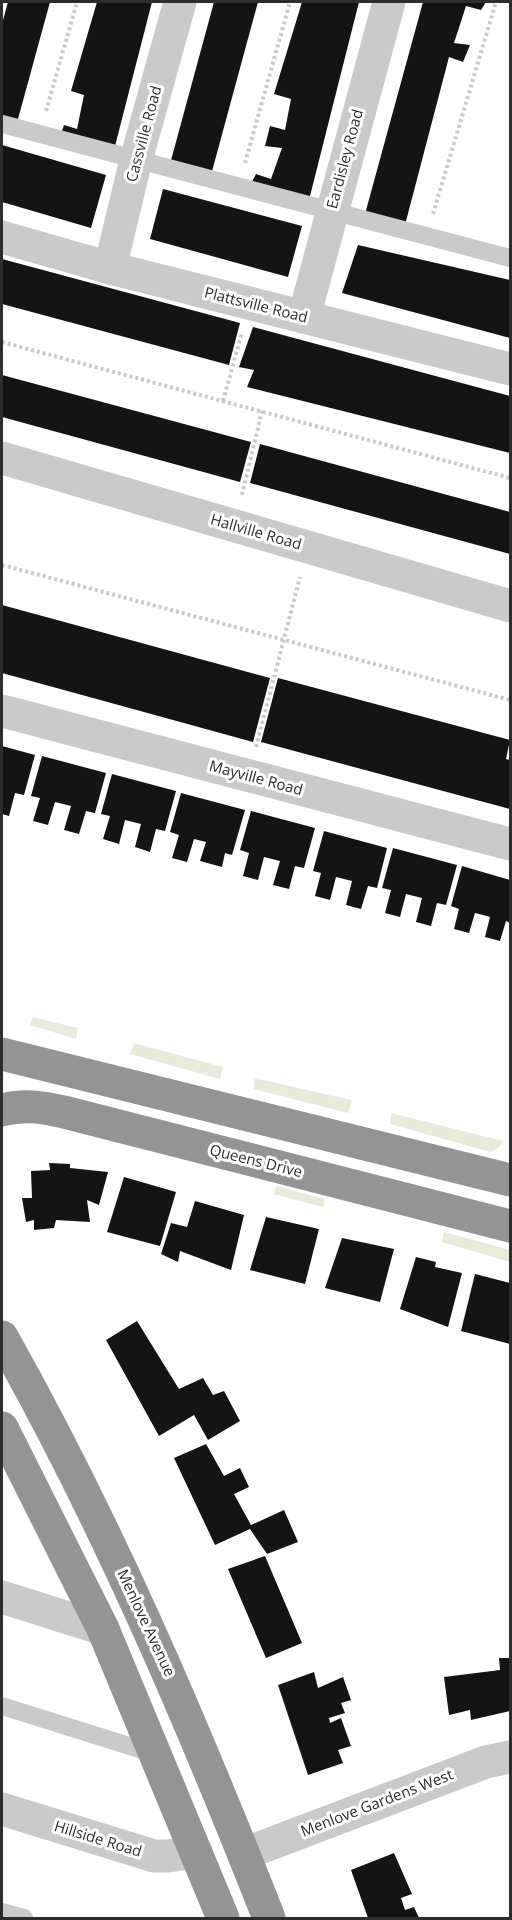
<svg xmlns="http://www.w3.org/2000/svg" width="512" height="1920" viewBox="0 0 512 1920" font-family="'Open Sans',sans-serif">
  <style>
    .green { fill: #e6ecd9 }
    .building { fill: #141414 }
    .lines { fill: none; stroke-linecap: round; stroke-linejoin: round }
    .path { stroke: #cacaca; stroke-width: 4; stroke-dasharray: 3 3; stroke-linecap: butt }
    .lane { stroke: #cacaca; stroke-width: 18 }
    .street { stroke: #cacaca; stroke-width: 33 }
    .highway { stroke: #949494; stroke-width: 33 }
    .labels { text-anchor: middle; stroke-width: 6; stroke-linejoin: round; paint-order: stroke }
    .street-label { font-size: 15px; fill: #2d2d2d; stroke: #fff }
  </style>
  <rect width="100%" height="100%" fill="#fff"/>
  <g class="green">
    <polygon points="33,1017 78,1028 76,1039 30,1025"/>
    <polygon points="134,1043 223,1067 220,1079 130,1054"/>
    <polygon points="254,1078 352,1100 348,1113 254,1089"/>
    <polygon points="391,1113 503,1141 499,1147 490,1152 390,1124"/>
    <polygon points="276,1186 325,1199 323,1207 274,1194"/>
    <polygon points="444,1232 510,1250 510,1262 442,1242"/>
  </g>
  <g class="building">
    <polygon points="8,2 50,2 18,119 2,116 2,24"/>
    <polygon points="97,2 152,2 114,150 61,134 64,125 77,129 84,95 71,91"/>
    <polygon points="214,2 258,2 211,175 170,164"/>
    <polygon points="302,2 359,2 309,200 251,184 256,174 271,179 282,148 265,146 270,126 285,130 291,99 274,94"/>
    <polygon points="423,2 486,2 481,10 466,6 454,43 470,45 463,62 449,57 405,225 365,214"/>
    <polygon points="2,145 106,175 91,228 2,202"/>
    <polygon points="163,189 302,226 288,277 150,239"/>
    <polygon points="358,245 510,280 510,338 342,293"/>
    <polygon points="2,259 240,323 229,365 2,304"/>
    <polygon points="253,327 510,396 510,453 247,387 254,370 239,367"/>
    <polygon points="2,375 251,442 240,482 2,417"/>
    <polygon points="260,444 510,512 510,554 250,483"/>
    <polygon points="2,605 270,678 253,742 2,673"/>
    <polygon points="278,678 510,740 506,759 510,760 510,809 261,742"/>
    <polygon points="2,746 35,755 24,795 15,793 9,816 2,814"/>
    <polygon points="42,756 106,773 95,813 86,811 79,834 64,830 71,806 55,802 48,825 33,821 40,798 31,796"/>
    <polygon points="112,774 176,791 165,831 156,829 150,852 135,847 141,824 125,820 119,844 103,839 110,816 101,814"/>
    <polygon points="181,793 245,810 232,855 225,853 222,867 200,861 206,842 194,839 187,862 172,858 179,835 170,832"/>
    <polygon points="251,811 315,828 304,868 295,866 289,889 273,885 280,861 264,857 258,880 243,876 249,853 240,850"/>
    <polygon points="324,831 387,848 377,888 368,886 361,909 346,905 352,881 336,877 330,900 315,896 321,873 313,871"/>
    <polygon points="393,848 457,865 446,905 437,903 431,926 416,922 422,898 406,894 400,917 385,913 391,890 382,888"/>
    <polygon points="462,866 510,880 510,923 506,921 500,941 485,937 490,917 483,915 475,913 469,933 454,929 459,909 451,906"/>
    <polygon points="49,1163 70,1164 70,1168 108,1172 99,1205 87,1200 90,1222 56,1220 54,1228 34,1230 34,1220 26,1222 22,1198 32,1198 31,1171 50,1170"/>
    <polygon points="124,1177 176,1192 160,1246 107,1232"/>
    <polygon points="195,1201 244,1215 231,1270 180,1251 178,1262 161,1254 171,1223 187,1227"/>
    <polygon points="266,1217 319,1229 305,1284 250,1270"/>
    <polygon points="342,1238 394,1249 380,1302 325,1288"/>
    <polygon points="416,1257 436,1262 435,1267 462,1273 448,1327 400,1309"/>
    <polygon points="475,1274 510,1283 510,1344 461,1331"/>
    <polygon points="137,1321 179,1389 203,1378 213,1395 224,1391 240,1421 208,1440 194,1415 159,1436 106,1340"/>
    <polygon points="206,1444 224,1476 240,1468 249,1487 234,1494 251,1525 284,1510 298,1542 267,1554 250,1529 215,1545 174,1458"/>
    <polygon points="265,1556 302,1643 266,1658 228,1569"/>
    <polygon points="499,1658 510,1658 510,1711 471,1720 470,1710 449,1715 444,1677 500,1670"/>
    <polygon points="314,1672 318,1688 343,1677 351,1700 341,1703 345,1713 329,1718 330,1723 341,1718 351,1746 338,1750 343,1763 308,1775 278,1685"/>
    <polygon points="394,1853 412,1894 401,1898 405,1910 414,1907 419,1918 368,1918 351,1870"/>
  </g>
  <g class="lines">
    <g class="path">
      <polyline points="46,111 77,2"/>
      <polyline points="245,163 290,2"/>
      <polyline points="433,214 496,2"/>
      <polyline points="2,342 510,478"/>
      <polyline points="223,401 242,332"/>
      <polyline points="242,495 262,411"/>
      <polyline points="2,565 510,700"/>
      <polyline points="256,747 300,577"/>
    </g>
    <g class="lane">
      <polyline points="2,124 510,258"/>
      <polyline points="2,1706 155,1754"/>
      <polyline points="2,1912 24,1918"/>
    </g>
    <g class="street">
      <polyline points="2,237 110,268 510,369"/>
      <polyline points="110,268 136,160 180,2"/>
      <polyline points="304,317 389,2"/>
      <polyline points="2,458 510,606"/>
      <polyline points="2,711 510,844"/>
      <polyline points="2,1597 103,1629"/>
      <polyline points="2,1809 154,1856 168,1856 196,1852"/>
      <polyline points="244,1854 486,1762 510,1757"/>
    </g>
    <g class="highway">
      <polyline points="2,1054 510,1180"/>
      <path d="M2,1110C23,1104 42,1107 64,1112L510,1226"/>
      <path d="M2,1337C107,1523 191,1720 269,1918"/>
      <polyline points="2,1428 103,1629 223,1918"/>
    </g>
  </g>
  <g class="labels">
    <g class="street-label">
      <text transform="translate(144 134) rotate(-75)" y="5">Cassville Road</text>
      <text transform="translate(345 159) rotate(-75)" y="5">Eardisley Road</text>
      <text transform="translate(256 305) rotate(14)" y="5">Plattsville Road</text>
      <text transform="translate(256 532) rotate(16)" y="5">Hallville Road</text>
      <text transform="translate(256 778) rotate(15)" y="5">Mayville Road</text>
      <text transform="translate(256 1161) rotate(14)" y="5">Queens Drive</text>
      <text transform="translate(146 1623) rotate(65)" y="5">Menlove Avenue</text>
      <text transform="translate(377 1803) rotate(-21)" y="5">Menlove Gardens West</text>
      <text transform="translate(98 1839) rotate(17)" y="5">Hillside Road</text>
    </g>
  </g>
  <rect width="512" height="1920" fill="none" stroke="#2d2d2d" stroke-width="6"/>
</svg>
